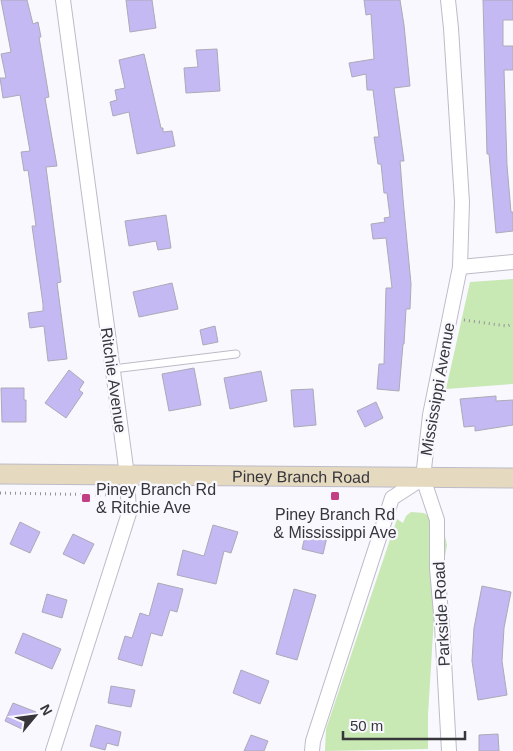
<svg xmlns="http://www.w3.org/2000/svg" width="513" height="751" viewBox="0 0 513 751" font-family="Arial,sans-serif">
  <style>
    .green { fill: #c8e8b4 }
    .building { fill: #c4b9f2; stroke: #acaab7 }
    .lines { fill: none; stroke-linecap: round; stroke-linejoin: round }
    .service-casing { stroke: #bdbbc8; stroke-width: 9 }
    .minor-casing { stroke: #bdbbc8; stroke-width: 16 }
    .secondary-casing { stroke: #bdbbc8; stroke-width: 21 }
    .path { stroke: #95949a; stroke-width: 3; stroke-dasharray: 1 4; stroke-linecap: butt }
    .service { stroke: #fff; stroke-width: 7 }
    .minor { stroke: #fff; stroke-width: 14 }
    .secondary { stroke: #e5dac0; stroke-width: 19 }
    .poi-dot { fill: #c23f86; stroke: #f9f8fe; stroke-width: 2 }
    .labels { text-anchor: middle; stroke-width: 4.5; stroke-linejoin: round; paint-order: stroke }
    .street-label { font-size: 16px; fill: #37363b; stroke: #f9f8fe }
    .poi-label { font-size: 16px; fill: #37363b; stroke: #f9f8fe; text-anchor: start }
  </style>
  <rect width="100%" height="100%" fill="#f9f8fe"/>
  <g class="green">
    <polygon points="513,279 513,384 446,389 470,282"/>
    <polygon points="411,512 424,513 435,521 444,532 447,545 434,617 428,715 428,749 325,751 326,729 397,519 403,523 406,516"/>
  </g>
  <g class="building">
    <polygon points="1,0 27,0 33,24 38,22 41,37 39,37 49,97 45,98 57,166 46,167 61,282 57,283 67,359 48,361 44,326 30,328 28,313 43,311 43,304 32,226 36,226 28,170 24,171 21,152 30,151 20,95 3,98 0,78 6,78 1,54 11,52"/>
    <polygon points="126,0 152,0 156,28 130,32"/>
    <polygon points="364,0 400,0 404,25 410,86 394,88 404,161 400,161 403,199 411,284 410,309 406,309 404,344 403,344 399,391 377,389 379,364 384,364 386,288 392,288 386,238 373,239 371,224 385,222 384,218 390,217 387,193 384,193 381,164 378,164 374,137 379,137 373,90 367,90 366,74 352,77 349,63 374,59 371,14 366,15"/>
    <polygon points="483,0 513,0 513,20 503,20 503,46 513,46 513,70 504,70 507,165 511,212 513,212 513,231 496,233 489,154 487,154"/>
    <polygon points="217,49 220,91 186,93 184,68 198,67 196,50"/>
    <polygon points="144,54 161,128 163,128 163,132 172,131 175,146 137,154 129,112 113,116 110,102 117,100 115,90 125,88 119,60"/>
    <polygon points="166,215 171,248 158,250 156,241 129,246 125,221"/>
    <polygon points="172,283 178,309 139,317 133,292"/>
    <polygon points="215,326 218,342 203,345 200,330"/>
    <polygon points="194,368 201,405 169,411 162,374"/>
    <polygon points="69,370 84,382 79,390 83,393 66,418 45,403"/>
    <polygon points="261,371 267,401 230,409 224,378"/>
    <polygon points="1,388 24,388 24,400 26,400 26,422 2,422"/>
    <polygon points="313,389 316,425 294,427 291,390"/>
    <polygon points="496,396 496,401 513,400 513,425 475,431 475,426 464,427 460,399"/>
    <polygon points="376,402 383,418 365,427 357,411"/>
    <polygon points="20,522 40,532 30,553 10,544"/>
    <polygon points="213,525 238,532 231,553 224,551 216,584 177,575 183,550 204,556"/>
    <polygon points="307,528 328,533 323,554 302,549"/>
    <polygon points="73,534 94,544 84,564 63,554"/>
    <polygon points="158,583 183,589 177,612 170,610 162,636 151,633 142,666 118,659 125,636 132,638 140,613 149,616"/>
    <polygon points="482,586 511,592 504,628 502,661 507,695 478,700 472,661 474,628"/>
    <polygon points="294,589 316,595 297,660 276,654"/>
    <polygon points="47,594 67,600 62,618 42,612"/>
    <polygon points="23,633 61,649 52,669 15,653"/>
    <polygon points="241,670 269,681 260,704 233,693"/>
    <polygon points="111,686 135,690 131,707 108,703"/>
    <polygon points="13,703 36,712 26,731 5,721"/>
    <polygon points="96,725 121,732 118,746 107,743 105,750 90,746"/>
    <polygon points="498,734 499,751 479,751 479,735"/>
    <polygon points="251,735 268,741 264,751 244,751"/>
  </g>
  <g class="lines">
    <defs>
      <polyline id="service" points="113,369 236,354"/>
      <g id="minor">
        <polyline points="460,267 513,262"/>
        <polyline points="423,478 437,520 437,568 442,625 449,751"/>
        <polyline points="53,751 129,513 127,475 63,0"/>
        <polyline points="312,751 313,741 392,498 423,478 430,415 460,267 462,202 451,28 448,0"/>
      </g>
      <g id="secondary">
        <path id="s1" d="M0,474L513,478"/>
      </g>
    </defs>
    <use href="#service" class="service-casing"/>
    <use href="#minor" class="minor-casing"/>
    <use href="#secondary" class="secondary-casing"/>
    <g class="path">
      <polyline points="464,320 507,326 513,324"/>
      <polyline points="0,493 114,495"/>
    </g>
    <use href="#service" class="service"/>
    <use href="#minor" class="minor"/>
    <use href="#secondary" class="secondary"/>
  </g>
  <g class="poi-dot">
    <rect x="330" y="491" width="10" height="10" rx="2.5"/>
    <rect x="81" y="493" width="10" height="10" rx="2.5"/>
  </g>
  <g class="labels">
    <g class="street-label">
      <text transform="translate(114 380) rotate(82)" y="6">Ritchie Avenue</text>
      <text transform="translate(437 389) rotate(-80)" y="6">Mississippi Avenue</text>
      <text dy="6" stroke="none"><textPath href="#s1" startOffset="301">Piney Branch Road</textPath></text>
      <text transform="translate(441 614) rotate(-93)" y="6">Parkside Road</text>
    </g>
    <g class="poi-label">
      <text x="96" y="495">Piney Branch Rd<tspan x="96" dy="18">&amp; Ritchie Ave</tspan></text>
      <text x="335" y="520" text-anchor="middle">Piney Branch Rd<tspan x="335" dy="18">&amp; Mississippi Ave</tspan></text>
    </g>
  </g>
  <g transform="translate(35 716) rotate(61)" stroke="#f9f8fe" stroke-width="4" paint-order="stroke">
  <path d="M0-4L9 19L0 12L-9 19Z" fill="#37363b"/>
  <text y="-8" font-size="14" font-weight="bold" text-anchor="middle" fill="#37363b">N</text>
  </g>
  <path d="M343 731v8h122v-8" fill="none" stroke="#37363b" stroke-width="2.5"/>
  <text x="350" y="731" font-size="15" fill="#37363b" stroke="#f9f8fe" stroke-width="4" paint-order="stroke">50 m</text>
</svg>
